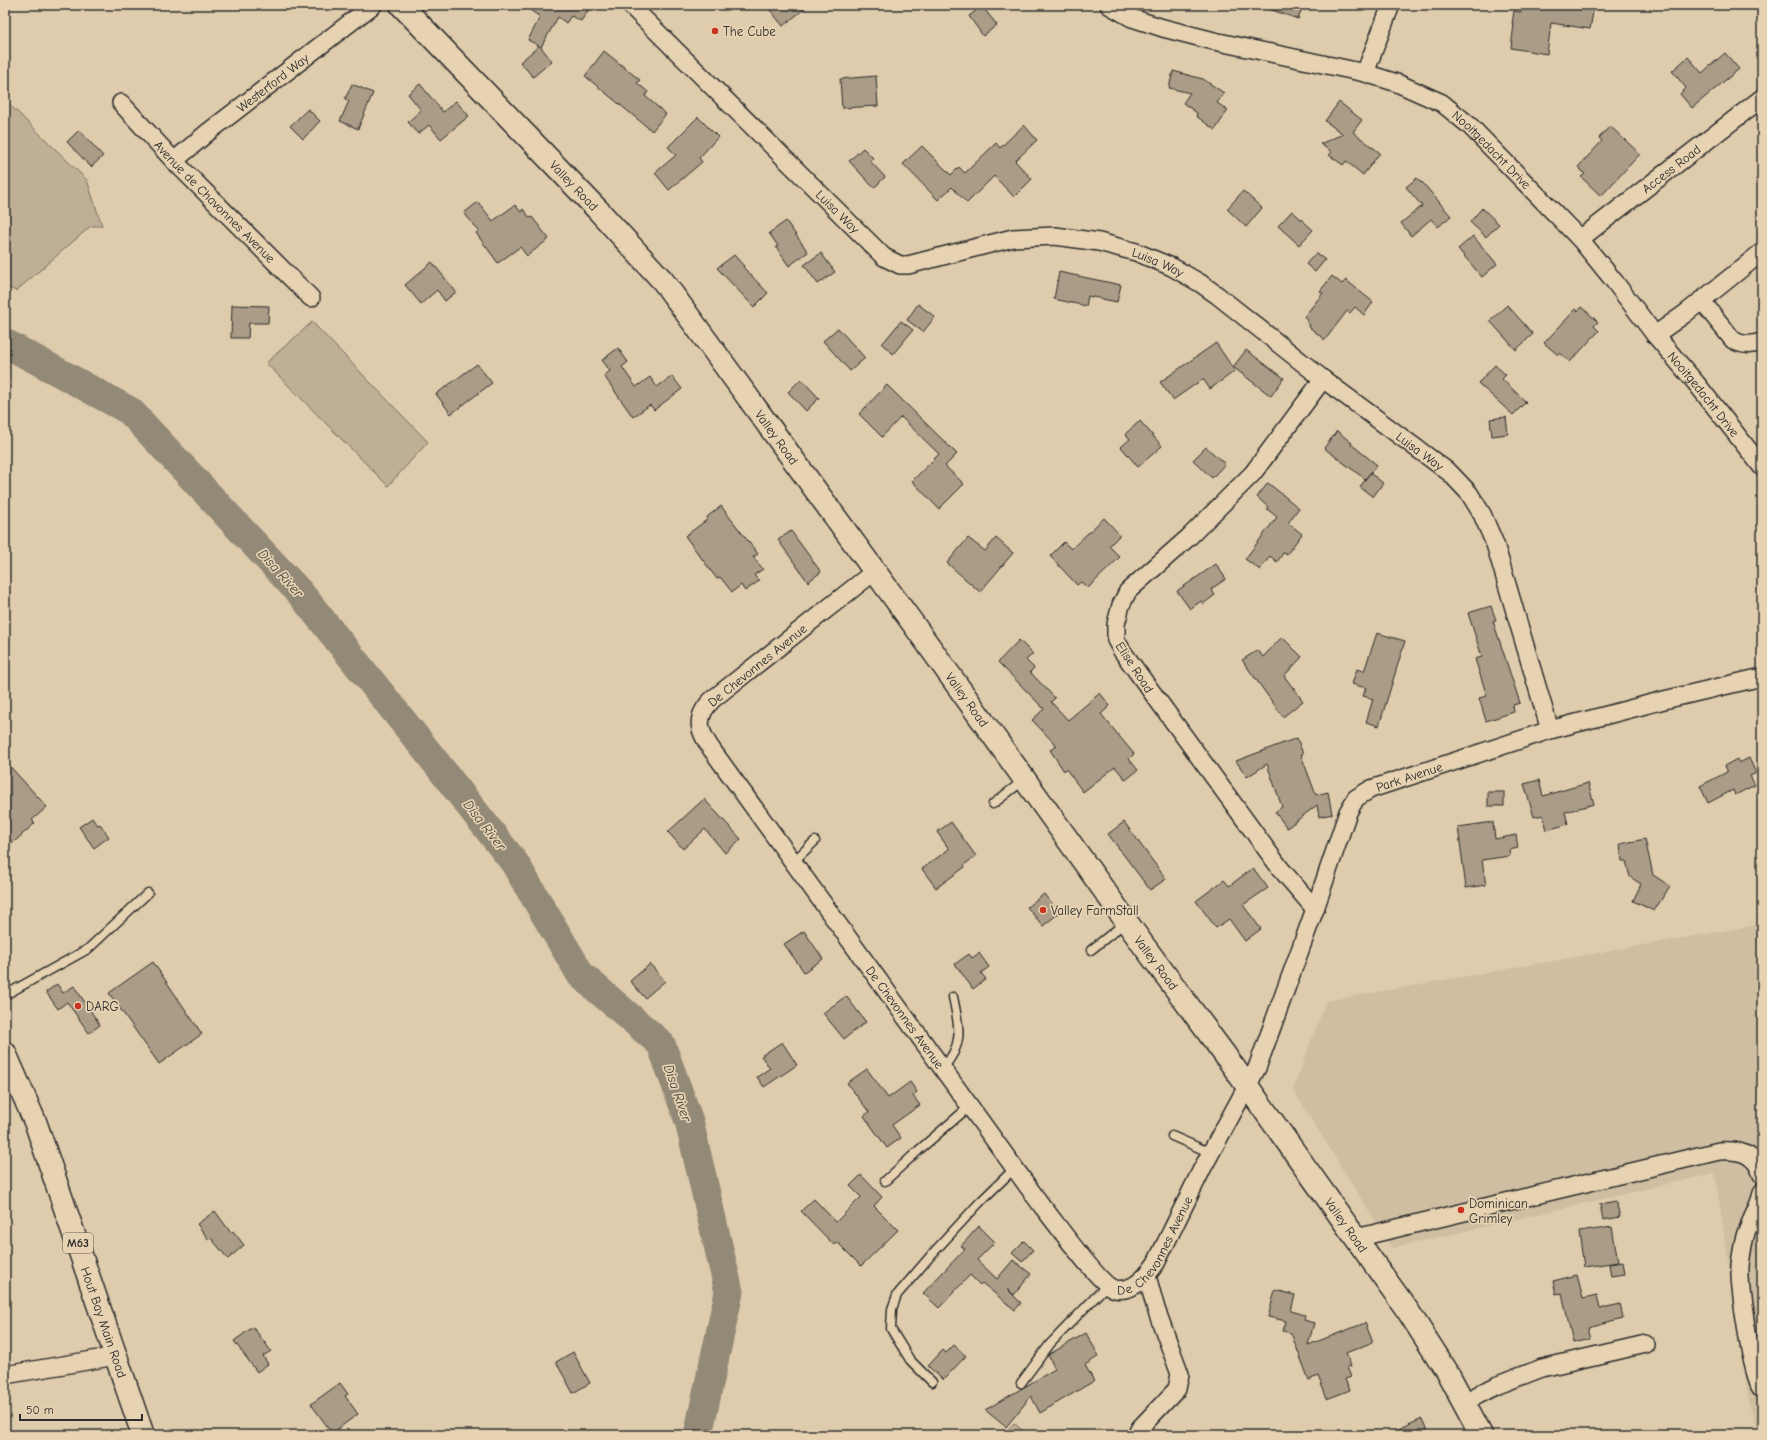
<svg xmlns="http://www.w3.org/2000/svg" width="1767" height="1440" viewBox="0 0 1767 1440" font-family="'Comic Neue',sans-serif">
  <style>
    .built { fill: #cfbea1 }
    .green { fill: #beaf95; stroke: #746d60 }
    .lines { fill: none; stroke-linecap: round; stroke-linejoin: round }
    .river { stroke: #938977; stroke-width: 29 }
    .building { fill: #aa9c86; stroke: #2b2b2b }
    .lane-casing { stroke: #2b2b2b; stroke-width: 11 }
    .street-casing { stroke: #2b2b2b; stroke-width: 20 }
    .secondary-casing { stroke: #2b2b2b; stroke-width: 25 }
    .primary-casing { stroke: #2b2b2b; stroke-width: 25 }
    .lane { stroke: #e7d3b2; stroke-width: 8 }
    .street { stroke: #e7d3b2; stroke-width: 17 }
    .secondary { stroke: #e7d3b2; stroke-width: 22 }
    .primary { stroke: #e7d3b2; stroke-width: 22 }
    .poi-dot { fill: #c8321e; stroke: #e7d3b2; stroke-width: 1.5 }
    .labels { text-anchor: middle; stroke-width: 3.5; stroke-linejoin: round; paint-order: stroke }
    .shield { fill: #e7d3b2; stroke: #635d54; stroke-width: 1 }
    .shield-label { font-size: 12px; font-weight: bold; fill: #2b2b2b }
    .poi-label { font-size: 13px; fill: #2b2b2b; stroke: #e7d3b2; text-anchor: start }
    .street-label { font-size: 13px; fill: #2b2b2b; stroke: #e7d3b2 }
    .water-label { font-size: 14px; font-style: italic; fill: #45423e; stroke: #e7d3b2 }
  </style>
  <rect width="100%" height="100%" fill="#dfccad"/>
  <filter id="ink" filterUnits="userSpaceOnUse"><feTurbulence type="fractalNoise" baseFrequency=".025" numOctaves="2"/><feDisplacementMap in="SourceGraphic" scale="8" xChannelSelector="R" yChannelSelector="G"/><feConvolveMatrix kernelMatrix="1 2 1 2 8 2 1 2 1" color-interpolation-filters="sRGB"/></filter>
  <g filter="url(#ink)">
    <polygon class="built" points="1762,924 1762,1427 1753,1428 1715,1173 1392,1248 1293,1090 1326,1001"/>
    <g class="green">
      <polygon points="5,100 87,180 102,226 91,226 16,291 5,286"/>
      <polygon points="312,322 428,442 388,486 266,363"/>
      <polygon points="1014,1423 1028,1435 1003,1435"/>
    </g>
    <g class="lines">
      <polyline class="river" points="5,343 130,411 301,594 426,750 514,862 581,975 661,1044 689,1121 729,1292 698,1435"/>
    </g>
    <g class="building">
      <polygon points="523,5 592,5 581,21 571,16 566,23 558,17 541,47 540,46 552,61 533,77 520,62 539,46 528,40 540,17"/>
      <polygon points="766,5 809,5 783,26"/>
      <polygon points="1263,5 1303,5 1298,19 1263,7"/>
      <polygon points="1522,5 1580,5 1594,7 1590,29 1551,23 1547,54 1511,48 1514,24 1512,24 1514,11 1521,12"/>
      <polygon points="982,6 997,25 983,36 969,16"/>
      <polygon points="604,51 640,80 637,83 648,92 645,96 666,114 652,131 585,76"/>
      <polygon points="1725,53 1739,69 1692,108 1680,94 1686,88 1672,71 1688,57 1702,73"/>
      <polygon points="1173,71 1203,79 1224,93 1217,103 1228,110 1215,130 1196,116 1197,113 1183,103 1190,93 1169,88"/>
      <polygon points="876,76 878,106 842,108 840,79"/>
      <polygon points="352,84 373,93 358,129 340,121 349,101 345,99"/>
      <polygon points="420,84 443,112 456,101 469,116 441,139 429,125 418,134 408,122 421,110 408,94"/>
      <polygon points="1339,102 1362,120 1353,132 1380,153 1363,175 1346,161 1343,165 1329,155 1332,152 1320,144 1343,134 1325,121"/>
      <polygon points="308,109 320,121 303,139 290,126"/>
      <polygon points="698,117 718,137 699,158 702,162 669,190 655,173 676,155 668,147"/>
      <polygon points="1024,125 1037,140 1015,161 1032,179 1014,197 994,176 967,203 952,187 938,200 903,164 922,146 951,175 959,167 965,173 996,143 1000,148"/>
      <polygon points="1610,126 1640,154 1601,196 1581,177 1585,174 1578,167 1602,141 1599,138"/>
      <polygon points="79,130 103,156 91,167 67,142"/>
      <polygon points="863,148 873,158 870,161 885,177 874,188 849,161"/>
      <polygon points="1417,178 1421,183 1422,182 1451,216 1438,227 1431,219 1411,236 1401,223 1422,206 1406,187"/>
      <polygon points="1243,191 1262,208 1246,227 1227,209"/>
      <polygon points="478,202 493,221 515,205 521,212 523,209 530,218 532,217 549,239 527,256 520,247 498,263 476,233 479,231 464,213"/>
      <polygon points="1482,208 1499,224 1486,237 1470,222"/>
      <polygon points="1292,211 1313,230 1299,245 1278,226"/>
      <polygon points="786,221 808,252 789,266 776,247 778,246 769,233"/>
      <polygon points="1473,236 1497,264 1482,277 1458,249"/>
      <polygon points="821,253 835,272 818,284 804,265"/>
      <polygon points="1316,253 1325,260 1315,272 1306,264"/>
      <polygon points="734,255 744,266 743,267 768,293 754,307 717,268"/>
      <polygon points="432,262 456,292 445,301 437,290 421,304 405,285"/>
      <polygon points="1059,272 1121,285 1117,302 1088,296 1086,306 1054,299"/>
      <polygon points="1332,276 1342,284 1346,280 1373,302 1364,315 1355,307 1350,313 1347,311 1325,340 1309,327 1310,325 1306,322 1308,320 1304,317 1323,293 1320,291"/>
      <polygon points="918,304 935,317 923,332 907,320"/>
      <polygon points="232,305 269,306 268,323 249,323 248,338 231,338"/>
      <polygon points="1507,305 1533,334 1516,350 1490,321"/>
      <polygon points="1582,307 1598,322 1594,326 1599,331 1570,362 1560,353 1558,355 1544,343 1576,309 1578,311"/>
      <polygon points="901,321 913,330 893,354 882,344"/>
      <polygon points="838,328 865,358 850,371 823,341"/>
      <polygon points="1216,343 1235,371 1210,389 1203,379 1173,400 1160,382"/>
      <polygon points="618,348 628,362 622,367 636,387 650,377 657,387 672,376 682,389 654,410 650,405 633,417 604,376 610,371 602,360"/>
      <polygon points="1246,350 1284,378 1271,396 1233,367"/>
      <polygon points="477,364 492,383 451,414 436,394"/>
      <polygon points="1495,365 1506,375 1502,379 1526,402 1513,415 1478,383"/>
      <polygon points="801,379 819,398 806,411 788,392"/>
      <polygon points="887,385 957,454 945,466 964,484 939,509 912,481 939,454 901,417 882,437 859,414"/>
      <polygon points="1506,417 1508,434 1492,436 1490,419"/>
      <polygon points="1140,421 1162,446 1138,467 1121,447 1130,439 1125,434"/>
      <polygon points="1337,431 1352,443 1351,444 1377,465 1365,479 1324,448"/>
      <polygon points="1206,447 1225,464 1212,478 1193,460"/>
      <polygon points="1370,473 1383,483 1373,497 1360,487"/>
      <polygon points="1268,483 1299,508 1288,523 1302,534 1287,554 1284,552 1277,562 1270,556 1260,570 1245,559 1277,517 1267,509 1268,507 1257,497"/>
      <polygon points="721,506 758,554 753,557 763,569 754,575 759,581 745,591 741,585 732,592 720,577 717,579 685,536 708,519 707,517"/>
      <polygon points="1104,518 1120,535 1109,546 1120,557 1088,588 1081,582 1077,585 1050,556 1064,542 1071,549"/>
      <polygon points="791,531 821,572 808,582 778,540"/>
      <polygon points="968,538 985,551 996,538 1013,553 980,592 947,563"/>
      <polygon points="1216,564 1226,579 1211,589 1215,595 1203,604 1201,601 1190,609 1177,591"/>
      <polygon points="1491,606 1496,620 1493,621 1520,703 1513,705 1514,712 1486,721 1479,698 1487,696 1475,659 1482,657 1468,613"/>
      <polygon points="1377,633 1405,641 1379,726 1366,722 1373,699 1363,696 1366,688 1352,684 1357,669 1364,671"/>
      <polygon points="1282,637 1302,657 1284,676 1303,701 1283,717 1242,660 1258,650 1263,657"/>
      <polygon points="1019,640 1033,654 1026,660 1034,668 1030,672 1055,698 1051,702 1068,720 1100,693 1110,706 1101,714 1134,754 1129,759 1138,770 1126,780 1115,767 1083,792 1066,769 1064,771 1050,750 1057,746 1032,720 1044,709 998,662"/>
      <polygon points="1297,738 1303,754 1301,755 1316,795 1328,792 1332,814 1319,817 1317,805 1287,828 1275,812 1282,807 1267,764 1247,777 1236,761"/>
      <polygon points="1749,758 1756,773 1750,776 1755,785 1735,795 1733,790 1708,803 1700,786 1727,772 1724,766 1737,759 1739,763"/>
      <polygon points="5,761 47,807 32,820 35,823 13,843 5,835"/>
      <polygon points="1539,780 1543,796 1588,783 1594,804 1565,812 1568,824 1547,830 1543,815 1534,817 1524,784"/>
      <rect x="1488" y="792" width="16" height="14"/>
      <polygon points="704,799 741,839 725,853 705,829 683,849 668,832"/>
      <polygon points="92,818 97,825 100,824 109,837 94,848 79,827"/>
      <polygon points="951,822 976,856 964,865 965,867 936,888 922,869 949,849 937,832"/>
      <polygon points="1124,822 1166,879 1150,890 1108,834"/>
      <polygon points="1493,822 1495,839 1516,835 1518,848 1509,850 1510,856 1482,860 1486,885 1466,888 1458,827"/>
      <polygon points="1645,839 1653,875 1670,886 1654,911 1633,901 1641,884 1630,877 1626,861 1622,861 1620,844"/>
      <polygon points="1253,868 1268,888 1243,905 1261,929 1245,941 1229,919 1216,928 1196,901 1224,880 1229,886"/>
      <polygon points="1044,894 1059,913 1043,926 1027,907"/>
      <polygon points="804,931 823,959 804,972 784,944"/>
      <polygon points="979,953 989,967 981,973 986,979 973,989 955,964 969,954 972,958"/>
      <polygon points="153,962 202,1034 159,1064 109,993"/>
      <polygon points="650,964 665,981 645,998 630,981"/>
      <polygon points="57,984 63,993 74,986 100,1025 89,1033 67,1002 58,1009 46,992"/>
      <polygon points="846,996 866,1022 844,1039 823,1013"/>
      <polygon points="782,1042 797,1065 764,1087 757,1077 770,1068 761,1056"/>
      <polygon points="867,1069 888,1098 910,1082 917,1092 913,1096 920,1105 892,1125 901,1138 887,1148 864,1116 869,1112 847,1083"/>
      <polygon points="861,1175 882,1197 874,1206 898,1230 861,1266 837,1242 834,1245 801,1211 814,1199 836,1222 861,1197 850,1186"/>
      <polygon points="1616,1201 1620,1217 1603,1220 1600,1204"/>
      <polygon points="215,1211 231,1233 233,1231 244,1245 228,1259 211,1238 209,1240 197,1224"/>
      <polygon points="979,1226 995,1242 977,1260 997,1279 1013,1260 1031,1274 1014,1295 1007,1289 1021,1303 1015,1310 982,1283 980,1285 970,1275 939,1308 923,1293 965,1249 961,1246"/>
      <polygon points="1612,1227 1618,1262 1584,1267 1579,1232"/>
      <polygon points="1024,1241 1033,1250 1022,1262 1012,1253"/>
      <polygon points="1623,1262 1625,1274 1611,1276 1609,1264"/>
      <polygon points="1577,1275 1583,1298 1597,1295 1600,1309 1620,1304 1623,1318 1588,1327 1591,1339 1573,1343 1562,1293 1556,1294 1553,1281"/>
      <polygon points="1275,1290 1295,1295 1291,1311 1305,1315 1304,1320 1314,1323 1308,1345 1365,1323 1373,1342 1346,1353 1351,1366 1347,1367 1351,1377 1345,1379 1350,1390 1327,1399 1318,1376 1309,1380 1291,1333 1283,1331 1286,1321 1268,1317"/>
      <polygon points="253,1327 271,1351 263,1356 268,1364 257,1372 234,1341"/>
      <polygon points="1086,1333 1099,1356 1085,1365 1094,1381 1040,1413 1031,1396 1006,1427 985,1410 1055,1369 1048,1355"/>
      <polygon points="954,1345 966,1356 943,1380 928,1366 943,1350 946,1353"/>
      <polygon points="573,1352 590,1383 573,1393 556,1362"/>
      <polygon points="340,1383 348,1394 345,1396 358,1414 332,1433 311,1404"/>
      <polygon points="1422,1419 1429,1435 1386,1435"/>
    </g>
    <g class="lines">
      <defs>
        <g id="lane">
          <polyline points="993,804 1024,780"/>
          <polyline points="793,862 815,841"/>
          <polyline points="1091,950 1126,922"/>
          <polyline points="5,995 88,949 148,893"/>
          <path d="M943,1068C965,1043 959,1027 953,997"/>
          <polyline points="1172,1136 1211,1153"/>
          <polyline points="885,1181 919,1150 970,1106"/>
          <polyline points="932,1382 910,1360 891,1329 892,1309 897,1295 933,1253 980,1202 1015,1168"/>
          <polyline points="1021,1383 1050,1344 1107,1285"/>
        </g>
        <g id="street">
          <path id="s1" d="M630,5L884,257L900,265H908L1013,238L1055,236L1099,242L1136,252L1172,267L1200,283L1217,295L1323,379L1450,473L1469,493L1482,514L1495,544L1550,730"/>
          <path id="s2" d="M1109,5L1132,18L1163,28L1214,41L1365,73L1397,83L1442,103L1470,126L1580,239L1614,281L1655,335L1696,383L1762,467"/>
          <polyline points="1365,73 1391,5"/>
          <path id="s3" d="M121,103L174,161L311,298"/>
          <path id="s4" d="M174,161L207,133L373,5"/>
          <path id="s5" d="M1580,239L1762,98"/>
          <path d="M1701,300L1733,340C1743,346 1751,345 1762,342"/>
          <polyline points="1655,335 1686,313 1762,252"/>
          <path id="s6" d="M875,571L713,699C692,719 700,734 715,754L1042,1206C1054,1220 1101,1287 1115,1289C1133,1293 1147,1276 1156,1263L1202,1169L1257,1068L1315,909L1348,812L1356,798L1371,789L1550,730L1664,700L1762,677"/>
          <polyline points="1315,909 1280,868 1122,651 1116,640 1116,624 1121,605 1128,591 1189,537 1253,473 1323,379"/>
          <path d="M1762,1193C1759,1208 1750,1221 1745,1236C1743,1245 1741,1256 1740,1266C1739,1287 1751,1372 1762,1388"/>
          <path d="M1356,1238L1719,1151C1740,1150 1755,1153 1762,1175"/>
          <polyline points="5,1375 116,1356"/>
          <polyline points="1464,1402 1498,1385 1542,1368 1646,1344"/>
          <polyline points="1136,1435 1140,1428 1177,1389 1180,1374 1156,1309 1147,1276"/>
        </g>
        <g id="secondary">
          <path id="s7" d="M401,5L597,209L663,281L914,625L1144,946L1225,1055L1408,1311L1446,1370L1481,1435"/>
        </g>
        <g id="primary">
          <path id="s8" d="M5,1053L36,1124L143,1435"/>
        </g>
      </defs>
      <use href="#lane" class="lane-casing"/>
      <use href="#street" class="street-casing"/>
      <use href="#secondary" class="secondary-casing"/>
      <use href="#primary" class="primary-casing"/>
      <use href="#lane" class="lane"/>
      <use href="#street" class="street"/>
      <use href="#secondary" class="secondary"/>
      <use href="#primary" class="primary"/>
    </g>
  </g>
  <g class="poi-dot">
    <circle cx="715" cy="31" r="4"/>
    <circle cx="1043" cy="910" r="4"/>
    <circle cx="78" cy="1006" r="4"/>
    <circle cx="1461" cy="1210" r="4"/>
  </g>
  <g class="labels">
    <rect class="shield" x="63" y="1233" width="30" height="20" rx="3"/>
    <g class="shield-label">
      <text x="78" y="1247">M63</text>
    </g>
    <g class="poi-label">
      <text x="723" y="36">The Cube</text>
      <text x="1051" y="915">Valley FarmStall</text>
      <text x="86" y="1011">DARG</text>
      <text x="1469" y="1208">Dominican<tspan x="1469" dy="15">Grimley</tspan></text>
    </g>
    <g class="street-label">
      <text dy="5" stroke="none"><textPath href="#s4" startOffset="126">Westerford Way</textPath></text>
      <text dy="5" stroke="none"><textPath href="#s2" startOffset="417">Nooitgedacht Drive</textPath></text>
      <text dy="5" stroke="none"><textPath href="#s5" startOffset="115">Access Road</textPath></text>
      <text dy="5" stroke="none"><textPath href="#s7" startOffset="250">Valley Road</textPath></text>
      <text dy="5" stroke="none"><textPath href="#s3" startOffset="136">Avenue de Chavonnes Avenue</textPath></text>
      <text dy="5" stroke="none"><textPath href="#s1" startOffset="293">Luisa Way</textPath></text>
      <text dy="5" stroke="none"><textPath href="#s1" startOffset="641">Luisa Way</textPath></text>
      <text dy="5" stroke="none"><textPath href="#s2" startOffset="741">Nooitgedacht Drive</textPath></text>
      <text dy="5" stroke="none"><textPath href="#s7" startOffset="574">Valley Road</textPath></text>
      <text dy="5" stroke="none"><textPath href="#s1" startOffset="965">Luisa Way</textPath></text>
      <text transform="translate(757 665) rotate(-39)" y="5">De Chevonnes Avenue</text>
      <text transform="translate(1135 667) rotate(57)" y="5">Elise Road</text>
      <text dy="5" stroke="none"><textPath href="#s7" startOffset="898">Valley Road</textPath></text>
      <text dy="5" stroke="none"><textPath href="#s6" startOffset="1555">Park Avenue</textPath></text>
      <text dy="5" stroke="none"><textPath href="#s7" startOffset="1222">Valley Road</textPath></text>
      <text dy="5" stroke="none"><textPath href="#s6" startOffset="594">De Chevonnes Avenue</textPath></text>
      <text dy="5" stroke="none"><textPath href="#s7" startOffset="1546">Valley Road</textPath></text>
      <text dy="5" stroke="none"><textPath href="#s6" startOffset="1002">De Chevonnes Avenue</textPath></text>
      <text dy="5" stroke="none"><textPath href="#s8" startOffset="287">Hout Bay Main Road</textPath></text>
    </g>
    <g class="water-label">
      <text transform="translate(281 573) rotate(48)" y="5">Disa River</text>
      <text transform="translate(485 825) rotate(52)" y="5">Disa River</text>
      <text transform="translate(678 1093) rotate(71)" y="5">Disa River</text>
    </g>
  </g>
  <rect width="1767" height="1440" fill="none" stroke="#e7d3b2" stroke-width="20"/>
  <rect x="10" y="10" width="1747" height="1420" fill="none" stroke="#2b2b2b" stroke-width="1.5" filter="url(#ink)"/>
  <path d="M20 1414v6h122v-6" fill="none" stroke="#2b2b2b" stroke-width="2"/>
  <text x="26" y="1414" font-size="12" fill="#2b2b2b" stroke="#e7d3b2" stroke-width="3" paint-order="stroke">50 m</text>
</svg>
